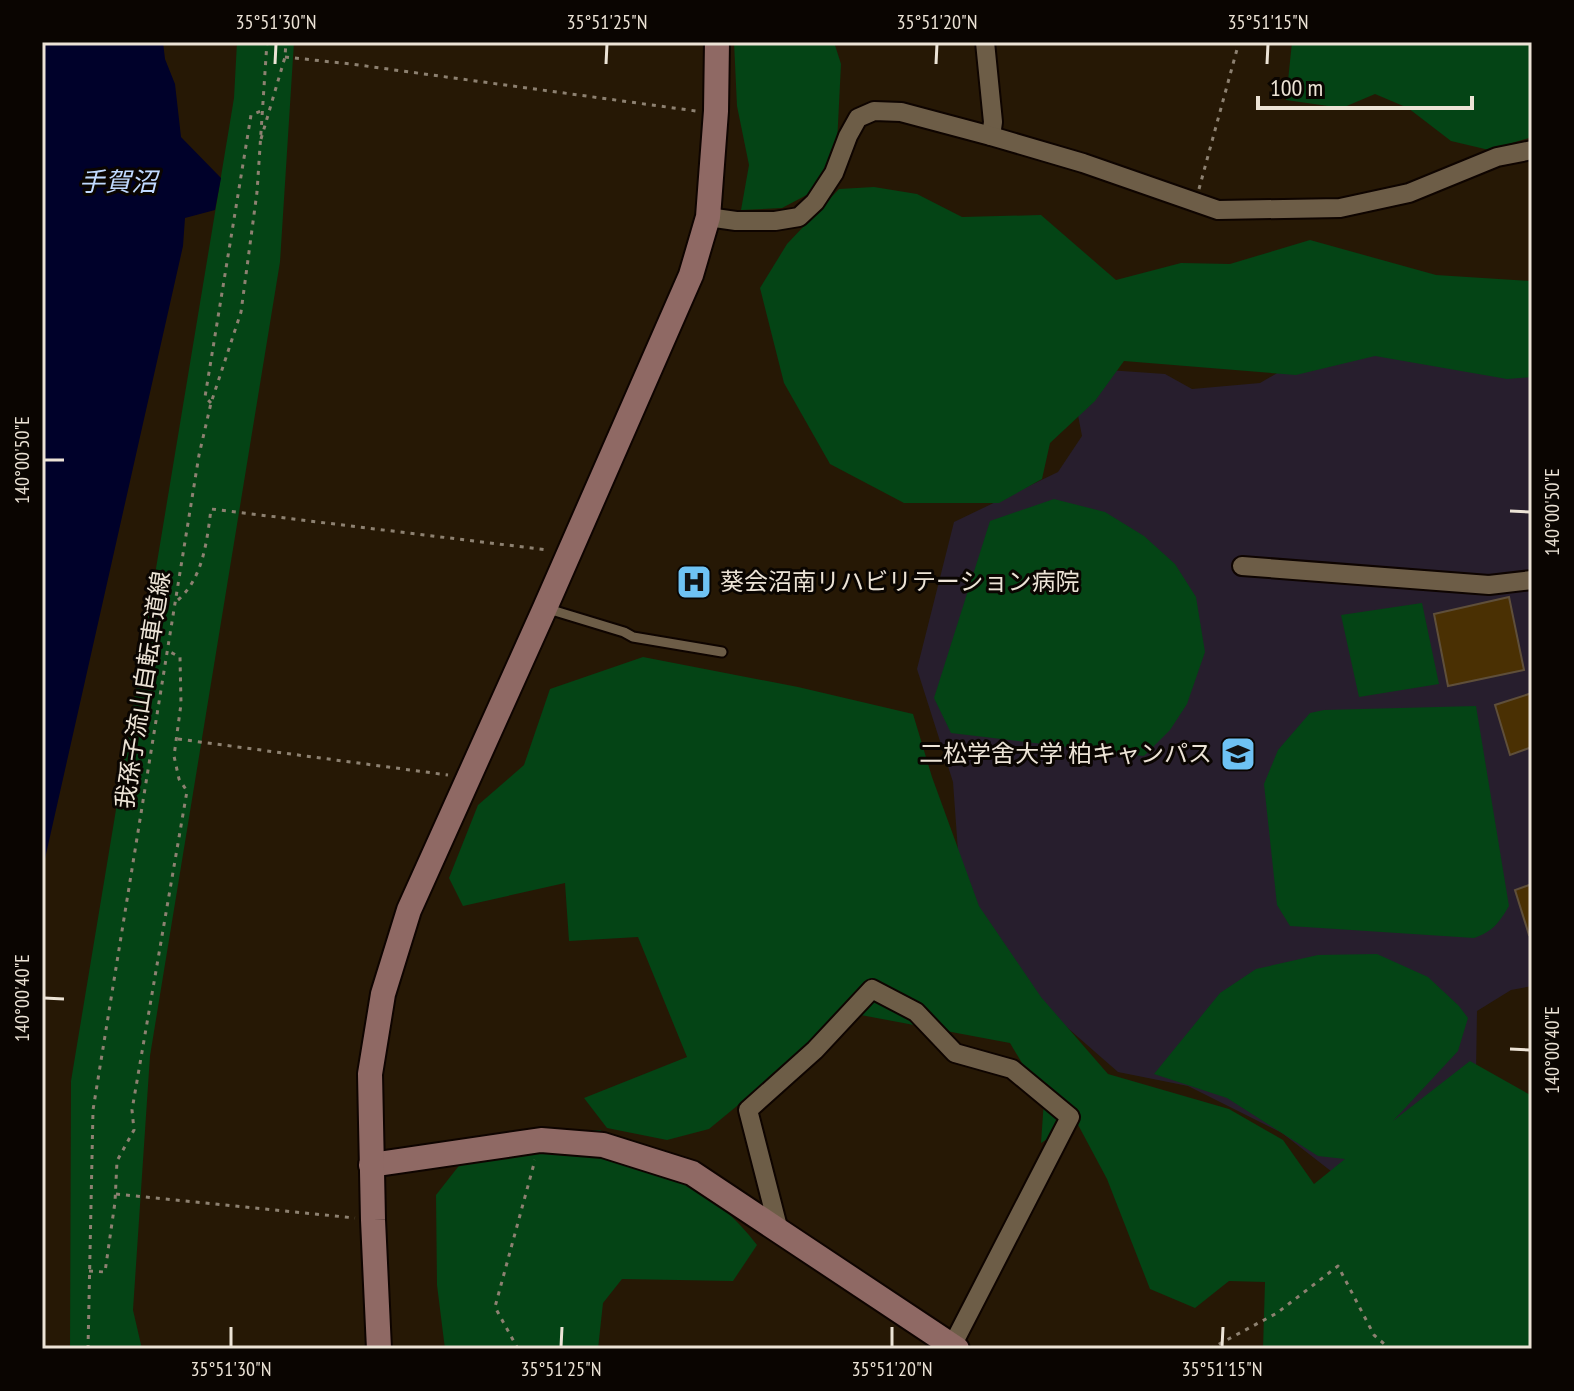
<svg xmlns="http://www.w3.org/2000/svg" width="1574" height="1391" viewBox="0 0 1574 1391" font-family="'PT Sans Narrow','Noto Sans JP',sans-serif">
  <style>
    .education { fill: #271e2d }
    .green { fill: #044415 }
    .water { fill: #00012a }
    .building { fill: #4a3003; stroke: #5f4f3a; stroke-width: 2 }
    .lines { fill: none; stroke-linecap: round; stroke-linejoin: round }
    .lane-casing { stroke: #0e0400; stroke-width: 13 }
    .street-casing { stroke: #0e0400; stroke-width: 22 }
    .secondary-casing { stroke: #0e0400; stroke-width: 28 }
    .path { stroke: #8d8171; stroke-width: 3; stroke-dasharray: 4 6; stroke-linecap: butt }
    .lane { stroke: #6d5d47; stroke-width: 9 }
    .street { stroke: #6d5d47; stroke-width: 18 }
    .secondary { stroke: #8f6964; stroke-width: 24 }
    .ticks { fill: none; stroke: #ece3d6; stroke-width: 3 }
    .labels { text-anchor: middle; stroke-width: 6; stroke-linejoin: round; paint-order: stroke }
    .poi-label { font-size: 24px; fill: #ece3d6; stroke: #0a0501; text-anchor: start }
    .street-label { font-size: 24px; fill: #ece3d6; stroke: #0a0501 }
    .water-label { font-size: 26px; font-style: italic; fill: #c1daff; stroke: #0a0501 }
    .neatline { fill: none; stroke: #ece3d6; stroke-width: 3 }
    .ticks-label { font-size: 20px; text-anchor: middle; fill: #ece3d6 }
  </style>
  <rect width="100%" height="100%" fill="#261805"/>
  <polygon class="education" points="1532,340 1532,986 1511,990 1477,1011 1476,1073 1345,1182 1282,1133 1188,1086 1118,1072 1022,988 961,893 953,782 917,669 954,522 1058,472 1082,436 1071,379 1079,368 1165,374 1192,389 1260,383 1305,357"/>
  <g class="green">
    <polygon points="237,42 294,42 280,262 150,1056 133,1310 142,1349 70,1349 71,1081 234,98"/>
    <polygon points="734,42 834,42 841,64 837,144 820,188 782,208 741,210 749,165 737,106"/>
    <polygon points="1292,42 1532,42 1532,137 1489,150 1451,141 1408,108 1375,94 1342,108 1286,100"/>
    <polygon points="874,187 917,194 962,217 1041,215 1116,280 1181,263 1230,264 1310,240 1436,275 1532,281 1532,377 1507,379 1375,356 1296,375 1124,361 1095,401 1050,443 1042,479 999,503 904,503 830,464 784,383 760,288 787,244 839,189"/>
    <polygon points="1054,499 1105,512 1144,536 1175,564 1196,597 1205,652 1187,704 1170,730 1144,756 951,733 934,698 990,521"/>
    <polygon points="1422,603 1439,684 1359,697 1341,615"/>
    <polygon points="643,657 798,687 913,714 932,777 979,906 1041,997 1108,1074 1229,1109 1283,1140 1314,1184 1345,1159 1318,1156 1227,1098 1154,1074 1220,993 1256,969 1318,955 1377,954 1428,977 1459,1006 1468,1018 1458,1051 1393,1121 1470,1061 1532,1096 1532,1349 1263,1349 1265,1282 1229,1281 1195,1308 1150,1289 1107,1179 1076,1121 1041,1143 1044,1100 1010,1043 850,1013 709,1129 667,1140 607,1128 584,1098 687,1057 638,937 569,941 565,883 463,906 449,878 478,805 524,765 550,689"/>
    <path d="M1476,706L1509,906C1499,923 1492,932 1474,938L1290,926L1277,905L1264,784L1278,750L1310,713L1324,710Z"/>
    <path d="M600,1130C656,1161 717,1192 757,1245L733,1281L622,1279L603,1303L598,1349H445L437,1285L436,1195L465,1158L519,1132Z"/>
  </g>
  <polygon class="water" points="42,42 163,42 165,59 175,84 181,137 221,178 215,210 185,218 183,246 42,872"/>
  <g class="building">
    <polygon points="1509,597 1524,670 1448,686 1434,614"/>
    <polygon points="1532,693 1532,747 1510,755 1495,705"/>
    <polygon points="1532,884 1532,934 1529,935 1515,890"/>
  </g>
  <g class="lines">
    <defs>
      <polyline id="lane" points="545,608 624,632 633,637 722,652"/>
      <g id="street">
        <polyline points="985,42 993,122 991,136"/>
        <polyline points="708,217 736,221 775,221 799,217 815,202 834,173 848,136 858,118 874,111 901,112 991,136 1083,163 1218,210 1340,208 1409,193 1497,157 1532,150"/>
        <polyline points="1242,566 1489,585 1532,580"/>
        <polyline points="779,1231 748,1110 815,1050 872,989 916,1012 955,1053 1012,1069 1070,1117 952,1346"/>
      </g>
      <g id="secondary">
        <polyline points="371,1165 541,1140 603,1145 692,1173 957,1349"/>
        <polyline points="379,1349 373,1220 370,1074 383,994 409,910 545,608 691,275 708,217 716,111 717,42"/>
      </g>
    </defs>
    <use href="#lane" class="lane-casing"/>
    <use href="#street" class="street-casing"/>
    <use href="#secondary" class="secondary-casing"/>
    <g class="path">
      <polyline points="285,57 351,64 696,111"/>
      <polyline points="261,139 285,57 286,42"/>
      <polyline points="1199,189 1239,42"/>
      <polyline points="211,403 205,397 251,115 261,111"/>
      <path d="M178,600C203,578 207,541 211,509L548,550"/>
      <polyline points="178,739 448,775"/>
      <polyline points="116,1194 355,1218"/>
      <polyline points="89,1271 105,1272 115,1202 117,1161 134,1130 132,1110 187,791 179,779 174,756 181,704 180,657 168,651"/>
      <polyline points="88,1349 93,1110 199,455 211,403 241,312 257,192 267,42"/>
      <polyline points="518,1349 495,1307 535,1160"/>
      <polyline points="1210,1349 1277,1313 1338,1266 1374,1335 1390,1349"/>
    </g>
    <use href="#lane" class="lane"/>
    <use href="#street" class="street"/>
    <use href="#secondary" class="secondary"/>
  </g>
  <path class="ticks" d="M275,64L276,44M606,64L607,44M936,64L937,44M1267,64L1268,44M44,460H64M1510,511L1530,512M44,998L64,999M1510,1049L1530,1050M231,1347V1327M561,1347L562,1327M892,1347V1327M1222,1347L1223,1327"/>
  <defs>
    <symbol id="hospital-square" viewBox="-11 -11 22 22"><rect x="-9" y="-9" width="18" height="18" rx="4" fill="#6ec2f3" stroke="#0a0501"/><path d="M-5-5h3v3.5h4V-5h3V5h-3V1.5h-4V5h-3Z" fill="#111"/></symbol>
    <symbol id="school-square" viewBox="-11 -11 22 22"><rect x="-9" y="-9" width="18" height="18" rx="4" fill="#6ec2f3" stroke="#0a0501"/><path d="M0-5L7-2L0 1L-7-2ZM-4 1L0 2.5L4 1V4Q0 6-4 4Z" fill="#111"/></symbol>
  </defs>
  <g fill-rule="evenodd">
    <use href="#hospital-square" x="674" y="562" width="40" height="40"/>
    <use href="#school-square" x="1218" y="734" width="40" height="40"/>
  </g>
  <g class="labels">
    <g class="poi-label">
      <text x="720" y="590">葵会沼南リハビリテーション病院</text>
      <text x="1212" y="762" text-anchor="end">二松学舍大学 柏キャンパス</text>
    </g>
    <g class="street-label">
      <text transform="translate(143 690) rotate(-81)" y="8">我孫子流山自転車道線</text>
    </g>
    <g class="water-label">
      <text x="118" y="191">手賀沼</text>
    </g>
  </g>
  <rect width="1574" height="1391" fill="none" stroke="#0a0501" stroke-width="88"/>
  <path d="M1258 96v12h214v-12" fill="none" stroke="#ece3d6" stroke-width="4"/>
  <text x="1270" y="96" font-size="24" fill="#ece3d6" stroke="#0a0501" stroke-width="6" paint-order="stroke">100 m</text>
  <rect x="44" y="44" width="1486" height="1303" class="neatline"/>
  <g class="ticks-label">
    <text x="276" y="29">35°51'30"N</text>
    <text x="607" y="29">35°51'25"N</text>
    <text x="937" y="29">35°51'20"N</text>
    <text x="1268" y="29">35°51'15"N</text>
    <text transform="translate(22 460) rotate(-90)" y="7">140°00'50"E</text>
    <text transform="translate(1552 512) rotate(-90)" y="7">140°00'50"E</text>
    <text transform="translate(22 998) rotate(-90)" y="7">140°00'40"E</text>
    <text transform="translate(1552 1050) rotate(-90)" y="7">140°00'40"E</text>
    <text x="231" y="1376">35°51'30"N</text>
    <text x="561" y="1376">35°51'25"N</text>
    <text x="892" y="1376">35°51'20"N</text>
    <text x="1222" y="1376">35°51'15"N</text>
  </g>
</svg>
